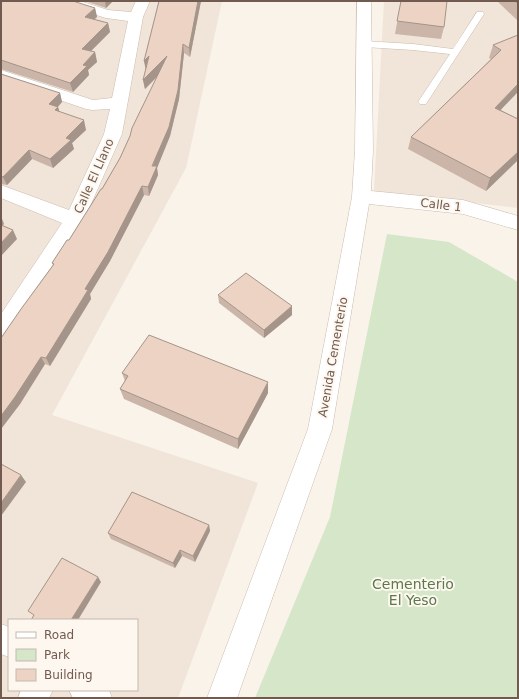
<svg xmlns="http://www.w3.org/2000/svg" width="519" height="699" viewBox="0 0 519 699" font-family="'DejaVu Sans',sans-serif">
  <style>
    .residential { fill: #f0e5d8; fill-rule: evenodd }
    .green { fill: #d5e6c9 }
    .lines { fill: none; stroke-linecap: round; stroke-linejoin: round }
    .service-casing { stroke: #cbbbb0; stroke-width: 1 }
    .minor-casing { stroke: #cbbbb0; stroke-width: 1 }
    .service { fill: #fff; fill-rule: evenodd }
    .minor { fill: #fff; fill-rule: evenodd }
    .wall { fill: #cbb5a9 }
    .shaded-wall { fill: #a59489 }
    .building { fill: #ecd3c4; stroke: #a59489 }
    .labels { text-anchor: middle; stroke-width: 4; stroke-linejoin: round; paint-order: stroke }
    .street-label { font-size: 12px; fill: #715b50; stroke: #fdf7ef }
    .near-park-label { font-size: 14px; fill: #5b7a4c; stroke: #fdf7ef }
  </style>
  <rect width="100%" height="100%" fill="#faf3e9"/>
  <g class="residential">
    <path d="M1,1H222L186,168L52,415L258,483L178,698H1ZM9,620H137V690H9Z"/>
    <polygon points="384,1 518,1 518,208 374,191"/>
  </g>
  <polygon class="green" points="387,234 449,242 518,282 518,698 255,698 330,517"/>
  <g class="lines">
    <defs>
      <polygon id="service" points="477,12 483,12 484,14 426,104 420,104 418,102 450,54 413,50 364,47 360,44 364,41 413,44 453,49"/>
      <g id="minor">
        <polygon points="58,1 80,1 108,10 131,12 136,1 150,1 143,17 122,134 84,220 9,338 1,341 1,314 62,223 1,198 1,185 69,210 104,134 110,109 92,110 86,109 1,80 1,70 93,100 112,98 128,21 106,18 60,4"/>
        <polygon points="357,1 371,1 373,150 371,191 463,200 518,216 518,230 463,214 369,204 332,429 237,698 207,698 308,429 352,197 355,150"/>
        <polygon points="1,624 9,627 9,657 1,654"/>
        <polygon points="21,690 53,690 49,698 18,698"/>
        <polygon points="69,690 109,690 112,698 73,698"/>
      </g>
    </defs>
    <use href="#service" class="service-casing"/>
    <use href="#minor" class="minor-casing"/>
    <use href="#service" class="service"/>
    <use href="#minor" class="minor"/>
  </g>
  <g class="wall">
    <polygon points="1,1 95,8 97,17 94,19 108,23 110,32 91,51 95,52 97,62 88,70 89,75 73,92 1,69"/>
    <polygon points="85,1 113,1 106,8"/>
    <polygon points="159,1 201,1 190,57 184,53 179,99 170,136 157,168 158,175 149,196 144,195 110,261 90,294 91,299 50,366 45,364 20,404 1,429 1,338 53,265 52,263 69,240 102,189 120,158 157,77 145,89 143,80 146,70 144,61"/>
    <polygon points="401,1 444,27 441,39 395,34"/>
    <polygon points="497,1 518,1 518,21"/>
    <polygon points="518,35 501,110 518,119 518,160 486,191 408,149 411,137 491,59 489,58 493,45"/>
    <polygon points="1,74 60,93 62,102 58,107 59,112 86,130 72,143 74,149 53,168 32,159 7,185 1,184"/>
    <polygon points="218,295 292,306 292,315 264,338 219,303"/>
    <polygon points="122,373 268,393 238,449 124,399 120,389 125,381"/>
    <polygon points="209,525 210,531 195,562 182,556 175,568 111,539 108,533"/>
  </g>
  <g class="shaded-wall">
    <polygon points="105,1 113,1 106,8"/>
    <polygon points="198,1 201,1 190,57 189,48"/>
    <polygon points="95,8 97,17 87,26 85,17"/>
    <polygon points="108,23 110,32 84,58 82,49"/>
    <polygon points="183,44 184,53 179,99 170,136 157,168 158,175 149,196 148,187"/>
    <polygon points="95,52 97,62 88,70 89,75 73,92 70,83 83,65"/>
    <polygon points="149,56 146,70 144,61"/>
    <polygon points="167,56 168,65 145,89 143,80"/>
    <polygon points="518,84 518,92 491,120 495,108"/>
    <polygon points="60,93 62,102 52,113 49,104"/>
    <polygon points="58,107 61,116 55,110"/>
    <polygon points="84,120 86,130 72,143 74,149 53,168 50,159 66,138"/>
    <polygon points="29,150 32,159 7,185 3,177"/>
    <polygon points="518,152 518,160 486,191 490,178"/>
    <polygon points="142,186 144,195 110,261 90,294 91,299 50,366 46,358"/>
    <polygon points="1,216 4,224 1,228"/>
    <polygon points="13,230 17,239 1,256 1,243"/>
    <polygon points="292,306 292,315 264,338 264,330"/>
    <polygon points="41,357 45,364 20,404 1,429 1,416"/>
    <polygon points="268,382 268,393 238,449 238,439"/>
    <polygon points="21,475 26,482 1,516 1,503"/>
    <polygon points="209,525 210,531 195,562 193,556"/>
    <polygon points="180,550 182,556 175,568 173,563"/>
    <polygon points="98,577 101,582 78,620 71,620"/>
  </g>
  <g class="building">
    <polygon points="1,1 73,1 95,8 85,17 108,23 82,49 95,52 83,65 87,66 70,83 1,60"/>
    <polygon points="159,1 198,1 189,48 183,44 178,90 169,127 152,166 157,166 148,187 142,186 108,252 85,289 88,290 46,358 41,357 15,397 1,416 1,338 21,309 54,264 52,263 67,240 69,240 101,189 102,189 120,158 130,136 132,128 167,56 143,80 149,56 144,61"/>
    <polygon points="401,1 447,1 444,27 397,21"/>
    <polygon points="515,1 518,1 518,4"/>
    <polygon points="518,35 518,84 495,108 518,119 518,152 490,178 411,137 501,50 493,45"/>
    <polygon points="1,74 60,93 49,104 58,107 55,110 84,120 66,138 71,140 50,159 29,150 3,177 1,176"/>
    <polygon points="1,225 13,230 1,243"/>
    <polygon points="246,273 292,306 264,330 218,295"/>
    <polygon points="149,335 268,382 238,439 120,389 128,376 122,373"/>
    <polygon points="1,464 21,475 1,503"/>
    <polygon points="132,492 209,525 193,556 180,550 173,563 108,533"/>
    <polygon points="62,558 98,577 71,620 31,620 34,615 28,611"/>
  </g>
  <g class="labels">
    <g class="street-label">
      <text transform="translate(94 176) rotate(-66)" y="4">Calle El Llano</text>
      <text transform="translate(441 205) rotate(7)" y="4">Calle 1</text>
      <text transform="translate(333 357) rotate(-80)" y="4">Avenida Cementerio</text>
    </g>
    <g class="near-park-label">
      <text x="413" y="589">Cementerio<tspan x="413" dy="16">El Yeso</tspan></text>
    </g>
  </g>
  <rect width="519" height="699" fill="none" stroke="#715b50" stroke-width="4"/>
  <rect x="8" y="619" width="130" height="72" fill="#fdf7ef" stroke="#c5b9af"/>
  <rect x="16" y="632" width="20" height="6" fill="#ffffff" stroke="#c5b9af"/>
  <text x="44" y="639" font-size="12" fill="#715b50">Road</text>
  <rect x="16" y="649" width="20" height="12" fill="#d5e6c9" stroke="#c5b9af"/>
  <text x="44" y="659" font-size="12" fill="#715b50">Park</text>
  <rect x="16" y="669" width="20" height="12" fill="#ecd3c4" stroke="#c5b9af"/>
  <text x="44" y="679" font-size="12" fill="#715b50">Building</text>
</svg>
